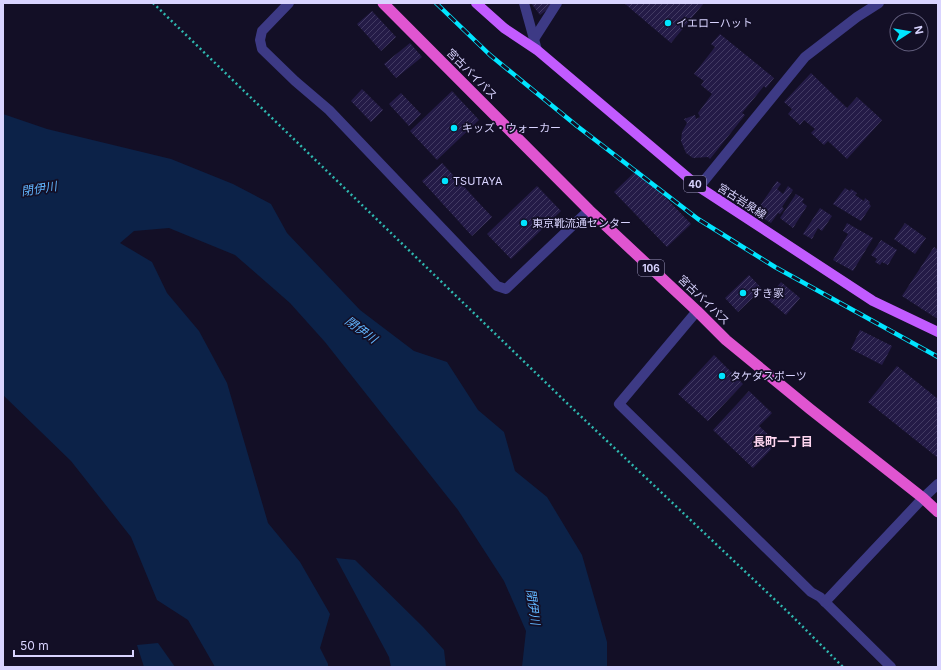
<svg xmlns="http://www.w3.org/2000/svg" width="941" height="670" viewBox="0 0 941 670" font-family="Inter,'Noto Sans JP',sans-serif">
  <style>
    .water { fill: #0c2248 }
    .building { fill: url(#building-hatch) }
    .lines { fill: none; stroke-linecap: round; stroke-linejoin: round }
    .path { stroke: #2fb8b0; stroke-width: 2.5; stroke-dasharray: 2 3; stroke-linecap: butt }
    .minor { stroke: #3d3a85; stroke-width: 10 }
    .primary { stroke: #c25bff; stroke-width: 10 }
    .trunk { stroke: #e055d1; stroke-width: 11 }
    .rail-casing { stroke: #00e5ff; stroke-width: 4.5 }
    .rail { stroke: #130f26; stroke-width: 3; stroke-dasharray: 9; stroke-linecap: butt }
    .poi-dot { fill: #00e5ff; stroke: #130f26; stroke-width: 1.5 }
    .labels { text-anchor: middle; stroke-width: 3.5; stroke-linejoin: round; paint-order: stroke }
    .shield { fill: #130f26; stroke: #9e99be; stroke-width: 1 }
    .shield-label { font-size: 10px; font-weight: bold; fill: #d9d4ff }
    .poi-label { font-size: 11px; fill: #d9d4ff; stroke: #130f26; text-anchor: start }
    .street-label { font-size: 11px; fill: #d9d4ff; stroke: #130f26 }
    .water-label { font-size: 12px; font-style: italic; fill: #62b6ff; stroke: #130f26 }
    .neighbourhood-label { font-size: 12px; font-weight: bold; fill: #ffd6f0; stroke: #130f26 }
  </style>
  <defs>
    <pattern id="building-hatch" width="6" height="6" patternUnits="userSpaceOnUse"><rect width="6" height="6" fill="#241b47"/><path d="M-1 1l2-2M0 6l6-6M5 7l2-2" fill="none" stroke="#433b63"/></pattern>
  </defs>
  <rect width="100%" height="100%" fill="#130f26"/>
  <g class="water">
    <polygon points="3,114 47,129 171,159 233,184 271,204 287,233 360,310 414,351 447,362 478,410 504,432 515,471 547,497 582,555 607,642 607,667 522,667 526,631 504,581 458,510 325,342 290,303 235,255 169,228 134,231 120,243 152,262 167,293 199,331 227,383 268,523 300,562 330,614 320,648 328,664 328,667 215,667 188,620 157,600 131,537 71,461 3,395"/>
    <polygon points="336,558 355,560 423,627 444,650 446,667 391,667 389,657"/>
    <polygon points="158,643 175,667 144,667 137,645"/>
  </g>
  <g class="building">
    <polygon points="531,3 553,3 551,7 540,15"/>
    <polygon points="624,3 704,3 671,43"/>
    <polygon points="372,11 396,37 381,51 357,24"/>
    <polygon points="720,34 774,78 766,88 764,86 742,113 745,115 710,159 708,157 693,158 686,153 681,141 682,132 687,123 684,119 695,115 696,119 700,117 698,113 712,94 701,85 704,81 694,74 715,47 711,44"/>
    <polygon points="410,43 422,57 396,78 384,64"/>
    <polygon points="811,73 847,108 857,97 882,120 847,159 828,141 824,145 811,133 815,129 804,120 800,125 788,114 792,109 784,102"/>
    <polygon points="362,89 383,110 371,122 351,101"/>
    <polygon points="452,91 479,120 437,160 410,131"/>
    <polygon points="401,93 421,114 409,126 389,104"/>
    <polygon points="442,163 492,217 472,236 422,181"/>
    <polygon points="638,169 691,224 667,247 614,192"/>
    <polygon points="777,181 781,184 777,189 783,194 788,186 793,190 782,207 784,209 780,214 778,213 771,223 755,213"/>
    <polygon points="537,186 561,211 511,259 487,234"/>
    <polygon points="845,188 850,191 851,189 857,193 855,195 864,201 865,198 870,202 869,204 871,206 861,221 833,204"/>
    <polygon points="796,194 804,199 802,202 807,206 793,228 780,218"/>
    <polygon points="820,208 832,216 822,231 818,228 812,239 803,234"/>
    <polygon points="847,223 873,238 853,271 833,260 848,234 843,231"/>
    <polygon points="905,223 926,238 915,254 894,239"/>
    <polygon points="881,240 897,250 888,265 882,262 880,265 875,262 877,259 871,255"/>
    <polygon points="934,247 938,250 938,316 936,318 902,296"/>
    <polygon points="749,275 762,289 738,312 725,298"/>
    <polygon points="781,282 800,298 786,315 767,299"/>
    <polygon points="860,330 892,346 882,365 851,349"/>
    <polygon points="714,355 743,384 708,421 678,394"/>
    <polygon points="897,366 938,399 938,458 868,402"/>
    <polygon points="749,391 772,413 759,426 777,443 753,468 713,430"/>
  </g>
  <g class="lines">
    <polyline class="path" points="153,3 570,406 790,614 843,667"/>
    <g class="minor">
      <polyline points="289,3 262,31 260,40 262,49 295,81 329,110 497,286 506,289 589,210"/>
      <polyline points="524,3 537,50"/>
      <polyline points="534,39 557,3"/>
      <polyline points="699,187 805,57 857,17 879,3"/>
      <polyline points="697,311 619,404 811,592 820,597 891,667"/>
      <polyline points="825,602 923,498 938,484"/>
    </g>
    <polyline class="primary" points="476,3 504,28 537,50 699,187 873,301 938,332"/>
    <polyline class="trunk" points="383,3 589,210 697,311 726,340 810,409 923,498 938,512"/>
    <defs>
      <polyline id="rail" points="436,3 490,55 577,126 698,219 775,267 938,357"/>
    </defs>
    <use href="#rail" class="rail-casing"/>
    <use href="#rail" class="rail"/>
  </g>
  <g class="poi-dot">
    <circle cx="668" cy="23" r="4"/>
    <circle cx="454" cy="128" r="4"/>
    <circle cx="445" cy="181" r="4"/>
    <circle cx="524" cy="223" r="4"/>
    <circle cx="743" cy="293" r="4"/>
    <circle cx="722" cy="376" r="4"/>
  </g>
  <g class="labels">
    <g class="shield">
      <rect x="684" y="176" width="22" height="16" rx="3"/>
      <rect x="638" y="260" width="26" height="16" rx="3"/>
    </g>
    <g class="shield-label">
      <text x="695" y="188">40</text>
      <text x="651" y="272">106</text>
    </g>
    <g class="poi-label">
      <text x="676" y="27">イエローハット</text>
      <text x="462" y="132">キッズ・ウォーカー</text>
      <text x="453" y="185">TSUTAYA</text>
      <text x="532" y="227">東京靴流通センター</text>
      <text x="751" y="297">すき家</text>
      <text x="730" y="380">タケダスポーツ</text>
    </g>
    <g class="street-label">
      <text transform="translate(472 74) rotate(45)" y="4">宮古バイパス</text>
      <text transform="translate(742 201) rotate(33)" y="4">宮古岩泉線</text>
      <text transform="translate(704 300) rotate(44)" y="4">宮古バイパス</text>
    </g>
    <g class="water-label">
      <text transform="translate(39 189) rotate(-9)" y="4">閉伊川</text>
      <text transform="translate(361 330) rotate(36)" y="4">閉伊川</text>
      <text transform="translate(533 607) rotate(82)" y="4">閉伊川</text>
    </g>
    <g class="neighbourhood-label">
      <text x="783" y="446">長町一丁目</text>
    </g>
  </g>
  <rect width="941" height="670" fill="none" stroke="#d9d4ff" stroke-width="8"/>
  <g transform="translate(909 32) rotate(78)"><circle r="19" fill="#130f26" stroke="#625e7d"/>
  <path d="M0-3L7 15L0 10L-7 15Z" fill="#00e5ff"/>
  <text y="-6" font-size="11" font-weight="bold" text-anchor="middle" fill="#d9d4ff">N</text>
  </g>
  <path d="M14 650v6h119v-6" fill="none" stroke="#d9d4ff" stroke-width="2"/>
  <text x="20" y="650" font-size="12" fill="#d9d4ff" stroke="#130f26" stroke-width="3" paint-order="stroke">50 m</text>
</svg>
